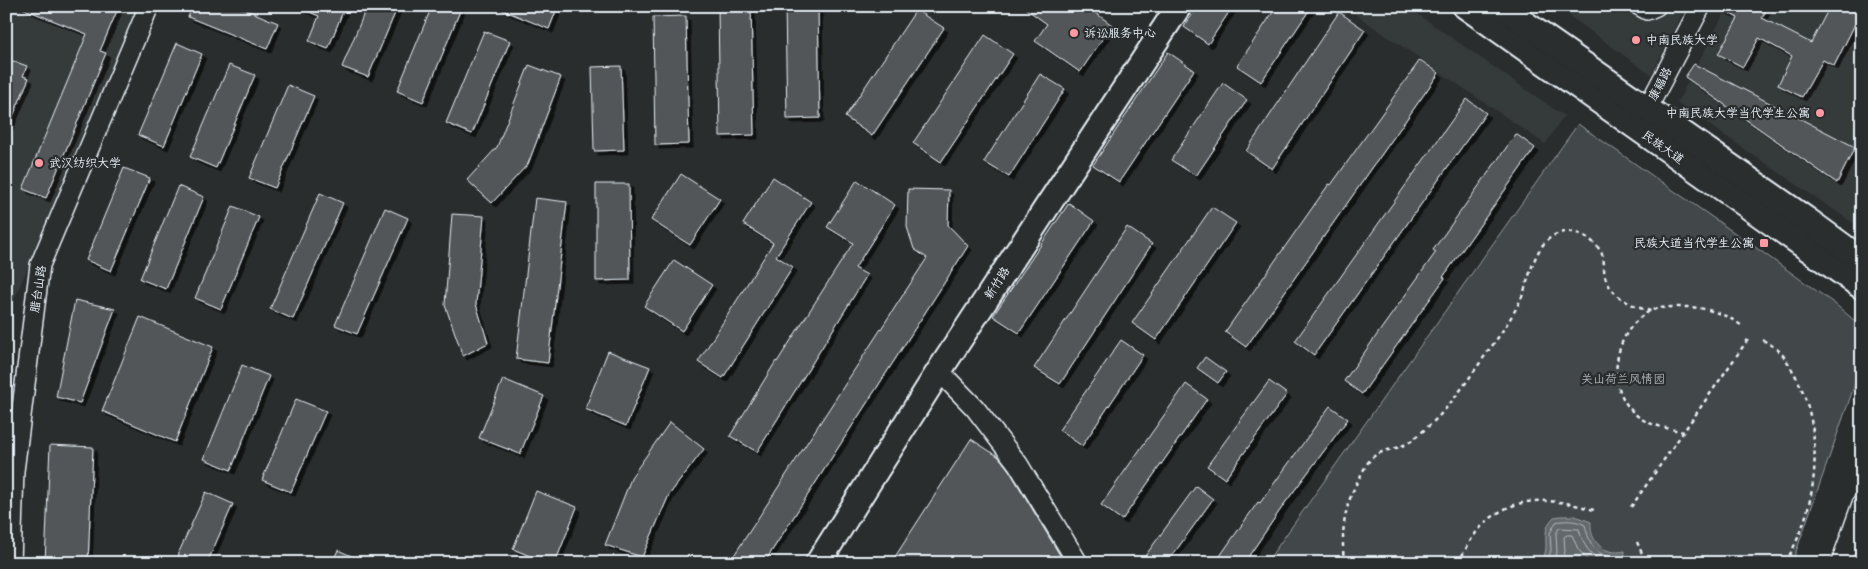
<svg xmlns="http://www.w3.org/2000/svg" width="1868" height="569" viewBox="0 0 1868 569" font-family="Pangolin,'LXGW WenKai TC',sans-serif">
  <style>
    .built { fill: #363a3b }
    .green { fill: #424648; stroke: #959ca0 }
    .water { fill: #63686b; stroke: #989fa3 }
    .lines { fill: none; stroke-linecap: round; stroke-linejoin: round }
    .shore { stroke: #b3bac0; stroke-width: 1 }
    .building { fill: #535759; stroke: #e8f1f8; filter: url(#shadow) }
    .minor-casing { stroke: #e8f1f8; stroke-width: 22 }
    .major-casing { stroke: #e8f1f8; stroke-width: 28 }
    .path { stroke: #e8f1f8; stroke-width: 2.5; stroke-dasharray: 4 4; stroke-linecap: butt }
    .minor { stroke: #2a2d2e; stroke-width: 19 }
    .major { stroke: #2a2d2e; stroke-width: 24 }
    .poi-dot { fill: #ff9aa2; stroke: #2a2d2e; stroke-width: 2 }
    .labels { text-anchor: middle; stroke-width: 4.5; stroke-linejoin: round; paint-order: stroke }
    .poi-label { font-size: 12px; fill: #e8f1f8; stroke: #2a2d2e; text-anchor: start }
    .street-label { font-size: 12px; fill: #e8f1f8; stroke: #2a2d2e }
    .park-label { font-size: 12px; fill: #aeb5ba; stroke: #2a2d2e }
  </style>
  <defs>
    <filter id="shadow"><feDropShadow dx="4" dy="4" stdDeviation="0" flood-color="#0009"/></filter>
  </defs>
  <rect width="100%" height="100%" fill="#2a2d2e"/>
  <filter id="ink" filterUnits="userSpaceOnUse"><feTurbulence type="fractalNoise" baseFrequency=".02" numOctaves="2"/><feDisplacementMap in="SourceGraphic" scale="10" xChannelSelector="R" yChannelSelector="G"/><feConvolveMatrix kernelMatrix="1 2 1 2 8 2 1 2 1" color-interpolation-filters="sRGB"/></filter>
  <g filter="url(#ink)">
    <g class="built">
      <polygon points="6,6 138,6 6,319"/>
      <polygon points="1343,6 1406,6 1564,116 1545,144"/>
      <polygon points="1556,6 1686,6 1651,75"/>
      <polygon points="1728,6 1862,6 1862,229 1677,103"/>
    </g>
    <polygon class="green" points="1578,124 1755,247 1835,304 1862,327 1862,364 1792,563 1266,563"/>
    <path class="water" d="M1561,516H1575L1591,522C1589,542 1605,556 1625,551L1624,563H1541C1543,558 1546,553 1546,547C1546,534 1544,527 1554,517Z"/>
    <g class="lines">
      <g class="shore">
        <path d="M1547,563L1551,550L1550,533L1556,522C1565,520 1576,520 1585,525C1590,545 1594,556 1618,558L1620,563"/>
        <path d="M1554,563L1557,552L1556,534L1559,528L1579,529C1583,545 1590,557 1607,563"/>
        <polyline points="1562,563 1565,551 1564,537 1567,535 1572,535 1578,549 1590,563"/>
      </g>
    </g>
    <g class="building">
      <polygon points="17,6 119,6 100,51 106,53 46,198 23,189 87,34"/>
      <polygon points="193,6 237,6 278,23 267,49 188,17"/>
      <polygon points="295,6 345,6 328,49 309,41 319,16"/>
      <polygon points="367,6 398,6 368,77 342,67"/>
      <polygon points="432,6 462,6 423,102 397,91"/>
      <polygon points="493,6 558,6 549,29"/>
      <polygon points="785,6 818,6 820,118 787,119"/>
      <polygon points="1022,6 1086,6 1112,25 1080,72 1035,41 1047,24"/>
      <polygon points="1198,6 1233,6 1208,44 1184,27"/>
      <polygon points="1277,6 1312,6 1261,82 1237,66"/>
      <polygon points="1716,6 1768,6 1762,18 1811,43 1830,6 1846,6 1860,14 1834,66 1823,60 1802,97 1778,85 1792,56 1759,38 1743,67 1718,54 1738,18"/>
      <polygon points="718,8 751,8 754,135 720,136"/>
      <polygon points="916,10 944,28 872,136 845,117"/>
      <polygon points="1339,12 1365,30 1272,169 1246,151"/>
      <polygon points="686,16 689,144 655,145 653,17"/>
      <polygon points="484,31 510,41 472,134 446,123"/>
      <polygon points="985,35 1013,54 941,162 913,143"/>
      <polygon points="177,43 202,54 164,146 138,135"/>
      <polygon points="1168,52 1194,70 1119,182 1093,165"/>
      <polygon points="10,60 27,66 23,76 29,78 6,133 6,69"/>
      <polygon points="1420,60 1439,73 1246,347 1225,332 1329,184 1331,185"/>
      <polygon points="1694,64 1855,147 1837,183 1685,77"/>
      <polygon points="229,65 255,75 216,168 190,157"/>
      <polygon points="529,65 561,77 528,164 492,203 467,180 497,147"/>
      <polygon points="621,66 624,150 594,151 592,67"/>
      <polygon points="1040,74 1065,89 1009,177 984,162"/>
      <polygon points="1223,83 1247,100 1196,176 1171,160"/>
      <polygon points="288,85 314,96 275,188 249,178"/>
      <polygon points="1467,99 1486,113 1314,355 1295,341"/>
      <polygon points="1516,134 1535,148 1443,277 1445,278 1362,394 1344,381 1436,252 1433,250"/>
      <polygon points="124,168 150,178 111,271 86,260"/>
      <polygon points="681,174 720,199 690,245 651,220"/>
      <polygon points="773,177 811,202 776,256 793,267 723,378 698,362 773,243 743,224"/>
      <polygon points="857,180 895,205 855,268 867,275 757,452 730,436 776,361 777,362 853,243 827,227"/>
      <polygon points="596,184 629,184 630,280 596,281"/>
      <polygon points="178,186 204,197 166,289 140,279"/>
      <polygon points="908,189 949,190 948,225 968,246 764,563 729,563 927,258 914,249 907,227"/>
      <polygon points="320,193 343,203 293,319 270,309"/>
      <polygon points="535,198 567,202 548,363 516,359"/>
      <polygon points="1069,203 1094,221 1019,333 993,316"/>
      <polygon points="233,206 259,217 221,309 195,298"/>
      <polygon points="1212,207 1236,223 1156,340 1132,323"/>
      <polygon points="385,208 408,218 357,334 335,325"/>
      <polygon points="452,214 484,216 476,304 488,343 463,356 445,305"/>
      <polygon points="1127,227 1152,244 1060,384 1034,368"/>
      <polygon points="674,260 712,285 682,331 644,306"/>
      <polygon points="75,300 115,309 80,403 56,397"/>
      <polygon points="140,317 213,347 175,442 102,411"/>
      <polygon points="1121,340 1143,355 1082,446 1059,430"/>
      <polygon points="608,351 650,367 626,426 585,409"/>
      <polygon points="1205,357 1226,372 1218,383 1197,368"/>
      <polygon points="242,365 269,376 231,470 204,459"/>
      <polygon points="503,379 544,396 520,454 479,438"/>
      <polygon points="1269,381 1287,394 1225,479 1207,466"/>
      <polygon points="1186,384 1207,399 1122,520 1101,505"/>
      <polygon points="296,399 326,411 291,492 262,480"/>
      <polygon points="1330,406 1348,419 1285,503 1244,563 1215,563 1258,502 1260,503"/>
      <polygon points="670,422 704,449 669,495 642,557 605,545 632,476"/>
      <polygon points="971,439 999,457 1009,470 1061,557 1058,563 891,563"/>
      <polygon points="50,445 93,447 88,563 45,563"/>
      <polygon points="1196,486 1213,499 1167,563 1140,563"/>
      <polygon points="536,491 577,507 555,563 547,563 513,549"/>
      <polygon points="206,492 233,504 207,563 178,563 179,552"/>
      <polygon points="338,550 367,563 332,563"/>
    </g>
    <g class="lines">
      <defs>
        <g id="minor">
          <polyline points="1640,6 1647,10 1656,6"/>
          <polyline points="1647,109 1701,6"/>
          <polyline points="939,371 975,408 1018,464 1078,563"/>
          <polyline points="11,563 14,471 40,265 149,6"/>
          <polyline points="1841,563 1862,504"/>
        </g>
        <g id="major">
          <polyline points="1465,6 1862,287"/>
          <polyline points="1500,6 1806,219 1862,260"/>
          <polyline points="818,563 939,371 1179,6"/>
        </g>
      </defs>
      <use href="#minor" class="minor-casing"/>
      <use href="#major" class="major-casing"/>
      <g class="path">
        <path d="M1763,340C1768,343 1775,347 1779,351C1785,357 1790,366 1794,373C1826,431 1819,507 1785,563"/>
        <path d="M1684,432C1672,429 1658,427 1647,422C1603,400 1609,333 1650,311C1661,306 1676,307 1688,307C1707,308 1726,314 1742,326"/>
        <polyline points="1631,507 1749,338"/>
        <polyline points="1637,542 1646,563"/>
        <path d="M1344,563C1341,529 1344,505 1361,475C1364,469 1368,461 1373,457C1381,450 1393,450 1402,446C1412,442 1423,431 1432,423C1456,400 1472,373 1492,346C1502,332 1512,317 1520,301C1531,279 1533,236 1565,232C1579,230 1596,241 1602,254C1605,261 1603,269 1605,276C1610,296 1633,307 1651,311"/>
        <path d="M1458,563C1465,551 1471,537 1481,527C1514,492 1555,498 1597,511"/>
      </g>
      <use href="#minor" class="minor"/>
      <use href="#major" class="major"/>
    </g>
  </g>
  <g class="poi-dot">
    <circle cx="1074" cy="33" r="5"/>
    <circle cx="1636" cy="40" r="5"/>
    <circle cx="1820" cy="113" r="5"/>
    <circle cx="39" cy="163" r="5"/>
    <rect x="1759" y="238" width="10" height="10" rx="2.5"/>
  </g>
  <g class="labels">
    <g class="poi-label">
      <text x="1084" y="37">诉讼服务中心</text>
      <text x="1646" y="44">中南民族大学</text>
      <text x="1810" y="117" text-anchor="end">中南民族大学当代学生公寓</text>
      <text x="49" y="167">武汉纺织大学</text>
      <text x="1754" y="247" text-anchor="end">民族大道当代学生公寓</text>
    </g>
    <g class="street-label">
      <text transform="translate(1660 84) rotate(-62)" y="4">康福路</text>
      <text transform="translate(1663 147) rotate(35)" y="4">民族大道</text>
      <text transform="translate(997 283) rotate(-57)" y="4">新竹路</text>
      <text transform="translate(38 289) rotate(-81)" y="4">腊台山路</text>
    </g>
    <g class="park-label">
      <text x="1623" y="383">关山荷兰风情园</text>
    </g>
  </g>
  <rect width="1868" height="569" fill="none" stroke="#2a2d2e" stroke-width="25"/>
  <rect x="12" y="12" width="1843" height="544" fill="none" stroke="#e8f1f8" stroke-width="2" filter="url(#ink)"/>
</svg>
